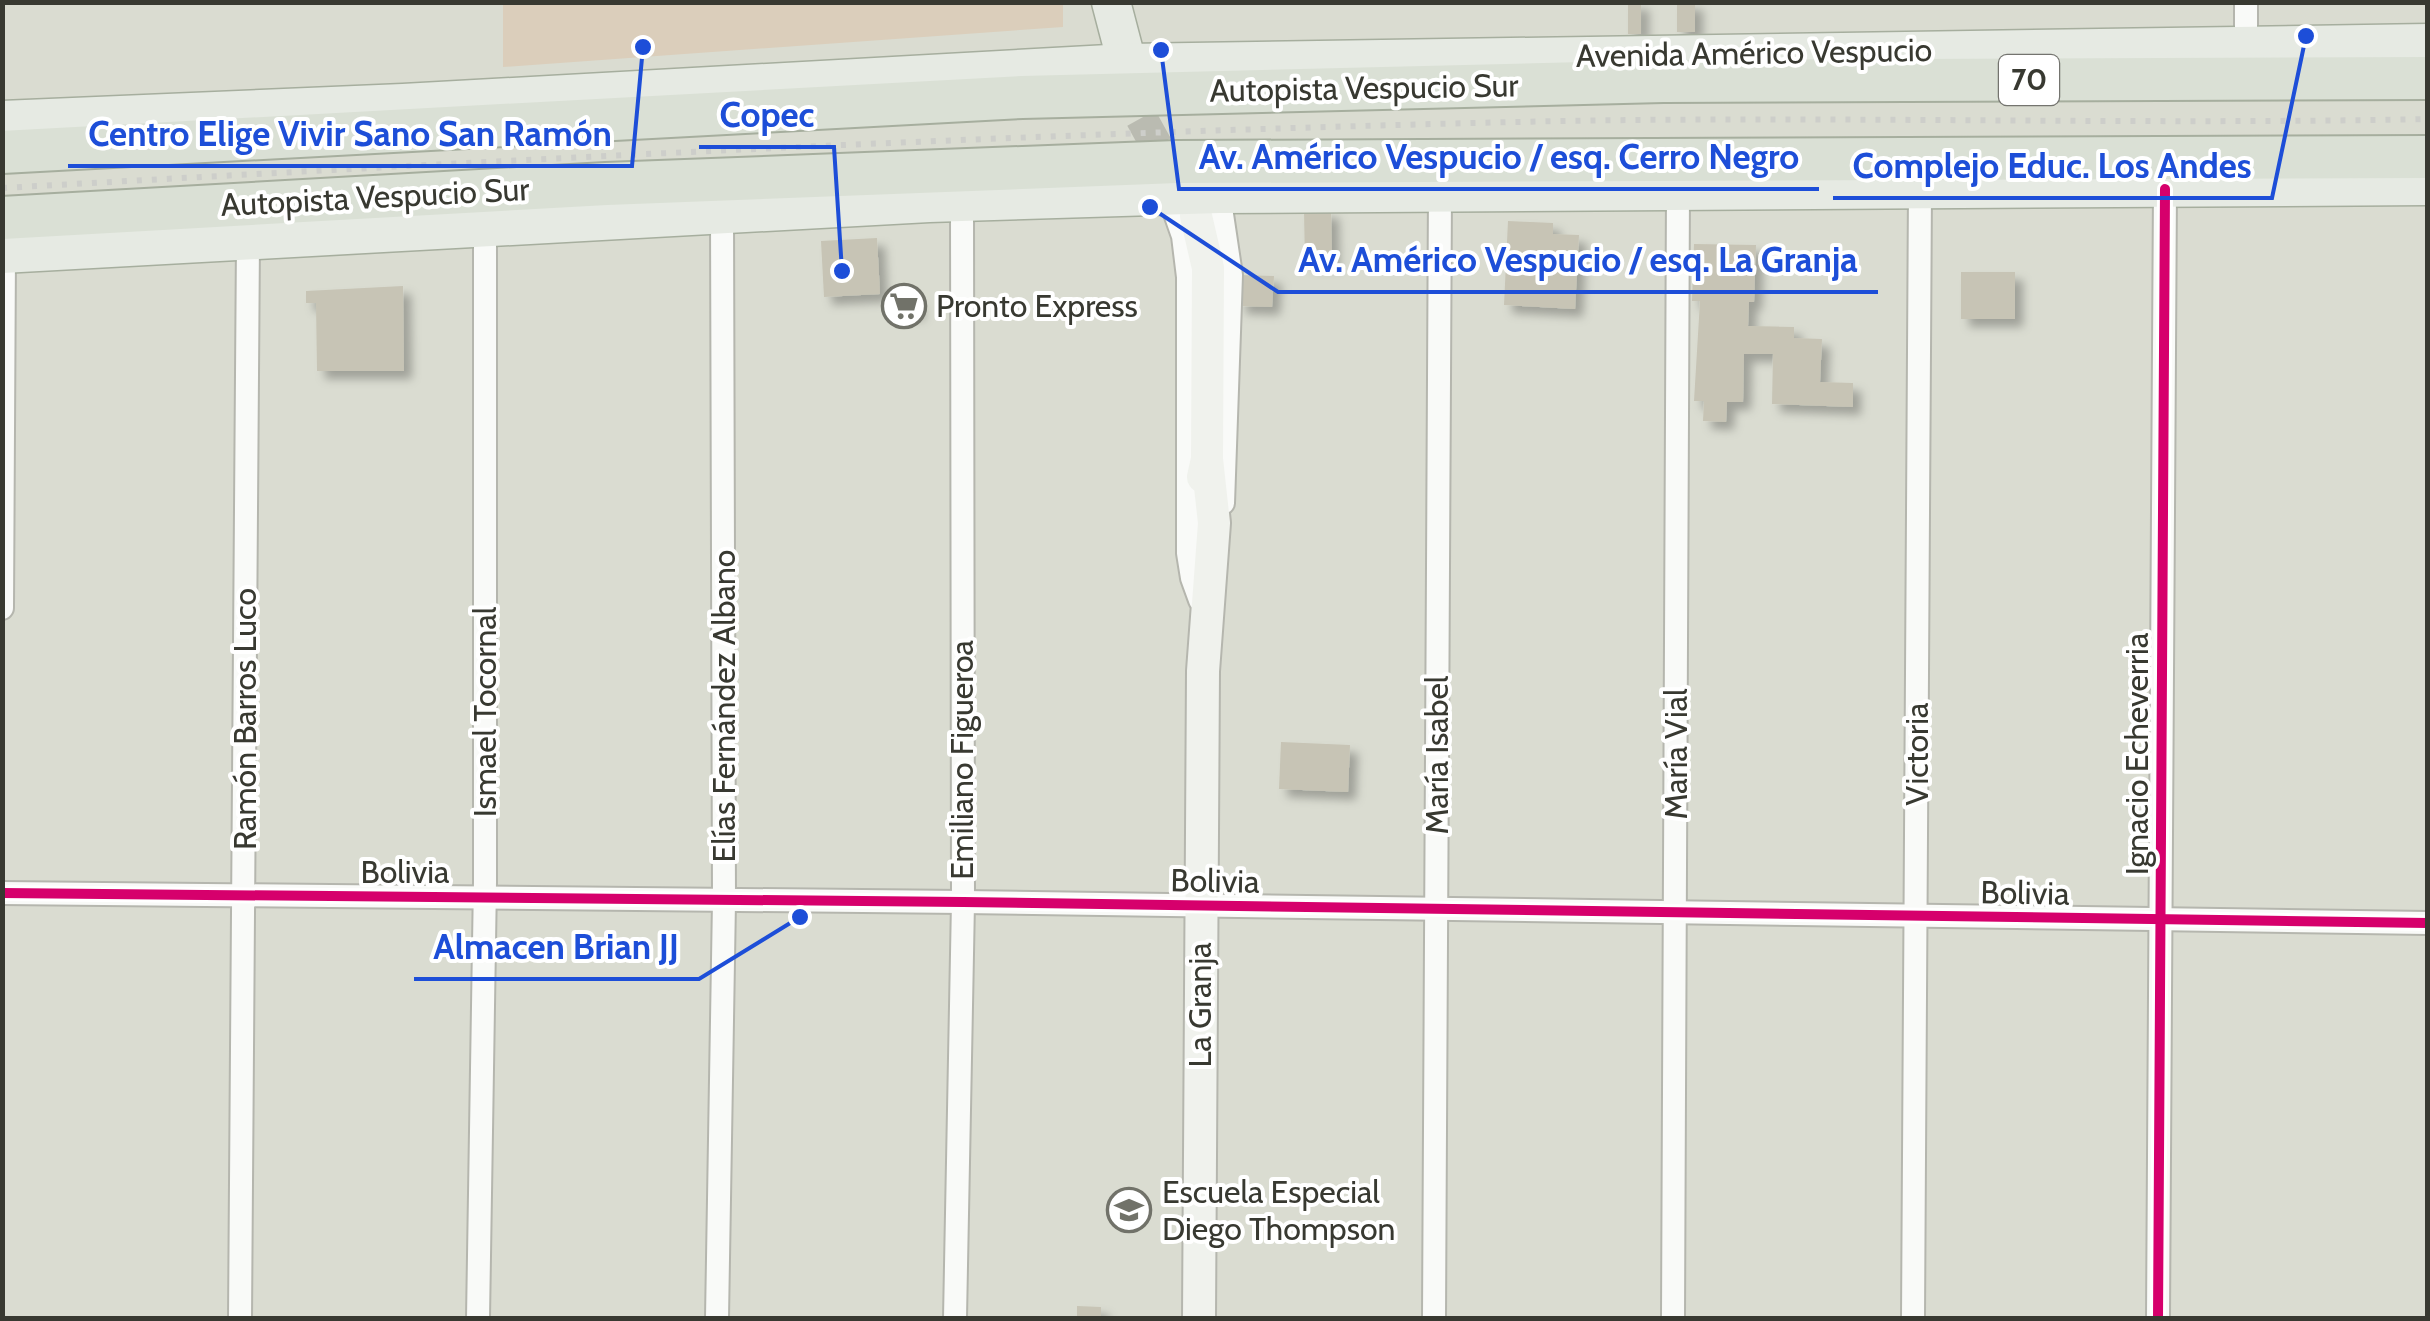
<svg xmlns="http://www.w3.org/2000/svg" width="2430" height="1321" viewBox="0 0 2430 1321" font-family="Cabin,sans-serif">
  <style>
    .pitch { fill: #dbcebb }
    .building { fill: #c7c4b5; filter: url(#shadow) }
    .lines { fill: none; stroke-linecap: round; stroke-linejoin: round }
    .secondary-tunnel { stroke: #babbb1; stroke-width: 32; stroke-dasharray: 32 16; stroke-linecap: butt }
    .minor-casing { stroke: #b5b6ae; stroke-width: 26 }
    .secondary-casing { stroke: #b5b6ae; stroke-width: 36 }
    .primary-casing { stroke: #a6ae9e; stroke-width: 41 }
    .motorway-casing { stroke: #a6ae9e; stroke-width: 46 }
    .minor { stroke: #f9faf8; stroke-width: 22 }
    .secondary { stroke: #f0f2ed; stroke-width: 32 }
    .primary { stroke: #e6eae3; stroke-width: 38 }
    .motorway { stroke: #dae0d5; stroke-width: 42 }
    .rail { stroke: #cdceca; stroke-width: 6; stroke-dasharray: 5 10; stroke-linecap: butt }
    .cycleway-casing { stroke: #fff; stroke-width: 16 }
    .cycleway { stroke: #d6006c; stroke-width: 10 }
    .labels { text-anchor: middle; stroke-width: 8; stroke-linejoin: round; paint-order: stroke }
    .shield { fill: #fff; stroke: #74746f; stroke-width: 2.5 }
    .shield-label { font-size: 30px; font-weight: bold; fill: #383931 }
    .street-label { font-size: 32px; fill: #383931; stroke: #fff }
    .poi-label { font-size: 32px; fill: #383931; stroke: #fff; text-anchor: start }
    .leader { fill: none; stroke: #1d4ed8; stroke-width: 4 }
    .callout-dot { fill: #1d4ed8; stroke: #fff; stroke-width: 4 }
    .callout-label { font-size: 35px; text-anchor: middle; font-weight: bold; fill: #1d4ed8; stroke: #fff; stroke-width: 8; stroke-linejoin: round; paint-order: stroke }
  </style>
  <defs>
    <filter id="shadow"><feDropShadow dx="8" dy="8" stdDeviation="5" flood-color="#0004"/></filter>
  </defs>
  <rect width="100%" height="100%" fill="#dadcd1"/>
  <polygon class="pitch" points="1063,3 1063,27 503,67 503,3"/>
  <g class="building">
    <rect x="1628" y="2" width="13" height="32"/>
    <rect x="1677" y="2" width="18" height="30"/>
    <polygon points="1331,210 1332,262 1305,262 1304,211"/>
    <polygon points="1508,221 1553,223 1553,234 1579,235 1575,309 1504,305"/>
    <polygon points="877,238 880,294 824,297 821,241"/>
    <polygon points="1694,244 1756,245 1754,302 1749,302 1748,326 1794,327 1794,338 1822,339 1820,382 1853,383 1853,407 1772,404 1773,354 1744,354 1743,402 1727,402 1726,422 1703,421 1704,401 1694,401 1700,301 1692,301"/>
    <rect x="1961" y="272" width="54" height="47"/>
    <polygon points="1239,275 1274,276 1272,307 1238,306"/>
    <polygon points="403,286 404,371 317,371 316,303 306,303 306,291"/>
    <polygon points="916,300 917,312 891,312 890,301"/>
    <polygon points="1281,742 1350,745 1348,792 1279,789"/>
    <polygon points="1077,1306 1101,1307 1101,1318 1077,1318"/>
  </g>
  <g class="lines">
    <polyline class="secondary-tunnel" points="1118,76 1174,177"/>
    <defs>
      <g id="minor">
        <polyline points="2246,47 2246,2"/>
        <polyline points="1219,194 1231,275 1223,503"/>
        <polyline points="1169,196 1183,236 1188,277 1188,553 1192,578 1200,600"/>
        <polyline points="2,608 4,254"/>
        <polyline points="2,893 963,902 2428,923"/>
        <polyline points="240,1318 248,240"/>
        <polyline points="478,1318 485,882 485,226"/>
        <polyline points="717,1318 724,901 722,214"/>
        <polyline points="955,1318 963,902 962,202"/>
        <polyline points="1434,1318 1440,191"/>
        <polyline points="1673,1318 1678,190"/>
        <polyline points="1913,1318 1920,190"/>
        <polyline points="2158,1318 2165,189"/>
      </g>
      <g id="secondary">
        <polyline points="1196,216 1208,268 1207,459 1203,477"/>
        <polyline points="1199,1318 1203,671 1214,523 1207,459"/>
      </g>
      <g id="primary">
        <polyline points="1111,2 1127,63"/>
        <polyline points="2,120 403,103 1127,63 2428,43"/>
        <polyline points="2,254 929,203 1219,194 2428,186"/>
      </g>
      <g id="motorway">
        <polyline points="2,152 1022,97 1663,81 2428,78"/>
        <polyline points="2,218 606,184 1177,162 2428,157"/>
      </g>
    </defs>
    <use href="#minor" class="minor-casing"/>
    <use href="#secondary" class="secondary-casing"/>
    <use href="#primary" class="primary-casing"/>
    <use href="#motorway" class="motorway-casing"/>
    <use href="#minor" class="minor"/>
    <use href="#secondary" class="secondary"/>
    <use href="#primary" class="primary"/>
    <use href="#motorway" class="motorway"/>
    <path class="rail" d="M2,188C522,159 1041,132 1562,121C1850,116 2139,125 2428,119"/>
    <defs>
      <g id="cycleway">
        <polyline points="2,893 963,902 2428,923"/>
        <polyline points="2158,1318 2165,189"/>
      </g>
    </defs>
    <use href="#cycleway" class="cycleway-casing"/>
    <use href="#cycleway" class="cycleway"/>
  </g>
  <defs>
    <symbol id="supermarket-ring" viewBox="-11 -11 22 22"><circle r="9.5" fill="#fff" stroke="#717269" stroke-width="1.5"/><path d="M-6-5.5h2.5l.6 2H6L4.5 2H-2.5L-4.4-4H-6ZM-1.5 3.2a1.3 1.3 0 1 0 .1 0ZM3 3.2a1.3 1.3 0 1 0 .1 0Z" fill="#717269"/></symbol>
    <symbol id="school-ring" viewBox="-11 -11 22 22"><circle r="9.5" fill="#fff" stroke="#717269" stroke-width="1.5"/><path d="M0-5L7-2L0 1L-7-2ZM-4 1L0 2.5L4 1V4Q0 6-4 4Z" fill="#717269"/></symbol>
  </defs>
  <g fill-rule="evenodd">
    <use href="#supermarket-ring" x="879" y="281" width="50" height="50"/>
    <use href="#school-ring" x="1104" y="1185" width="50" height="50"/>
  </g>
  <g class="labels">
    <rect class="shield" x="1999" y="55" width="60" height="50" rx="8"/>
    <g class="shield-label">
      <text x="2029" y="90">70</text>
    </g>
    <g class="street-label">
      <text transform="translate(1754 53) rotate(-1)" y="11">Avenida Américo Vespucio</text>
      <text transform="translate(1364 88) rotate(-1)" y="11">Autopista Vespucio Sur</text>
      <text transform="translate(375 197) rotate(-3)" y="11">Autopista Vespucio Sur</text>
      <text transform="translate(724 706) rotate(-90)" y="11">Elías Fernández Albano</text>
      <text transform="translate(485 712) rotate(-90)" y="11">Ismael Tocornal</text>
      <text transform="translate(245 719) rotate(-90)" y="11">Ramón Barros Luco</text>
      <text transform="translate(1676 754) rotate(-90)" y="11">María Vial</text>
      <text transform="translate(1917 754) rotate(-90)" y="11">Victoria</text>
      <text transform="translate(2137 754) rotate(-90)" y="11">Ignacio Echeverria</text>
      <text transform="translate(1437 755) rotate(-90)" y="11">María Isabel</text>
      <text transform="translate(962 760) rotate(-90)" y="11">Emiliano Figueroa</text>
      <text x="405" y="883">Bolivia</text>
      <text transform="translate(1215 881) rotate(1)" y="11">Bolivia</text>
      <text transform="translate(2025 893) rotate(1)" y="11">Bolivia</text>
      <text transform="translate(1200 1005) rotate(-90)" y="11">La Granja</text>
    </g>
    <g class="poi-label">
      <text x="936" y="317">Pronto Express</text>
      <text x="1162" y="1203">Escuela Especial<tspan x="1162" dy="37">Diego Thompson</tspan></text>
    </g>
  </g>
  <path class="leader" d="M842 271L834 147H699M643 47L632 166H68M1161 50L1179 189H1819M2306 36L2272 198H1833M1150 207L1278 292H1878M800 917L699 979H414"/>
  <g class="callout-dot">
    <circle cx="842" cy="271" r="10"/>
    <circle cx="643" cy="47" r="10"/>
    <circle cx="1161" cy="50" r="10"/>
    <circle cx="2306" cy="36" r="10"/>
    <circle cx="1150" cy="207" r="10"/>
    <circle cx="800" cy="917" r="10"/>
  </g>
  <g class="callout-label">
    <text x="767" y="127">Copec</text>
    <text x="350" y="146">Centro Elige Vivir Sano San Ramón</text>
    <text x="1499" y="169">Av. Américo Vespucio / esq. Cerro Negro</text>
    <text x="2052" y="178">Complejo Educ. Los Andes</text>
    <text x="1578" y="272">Av. Américo Vespucio / esq. La Granja</text>
    <text x="556" y="959">Almacen Brian JJ</text>
  </g>
  <rect width="2430" height="1321" fill="none" stroke="#383931" stroke-width="10"/>
</svg>
